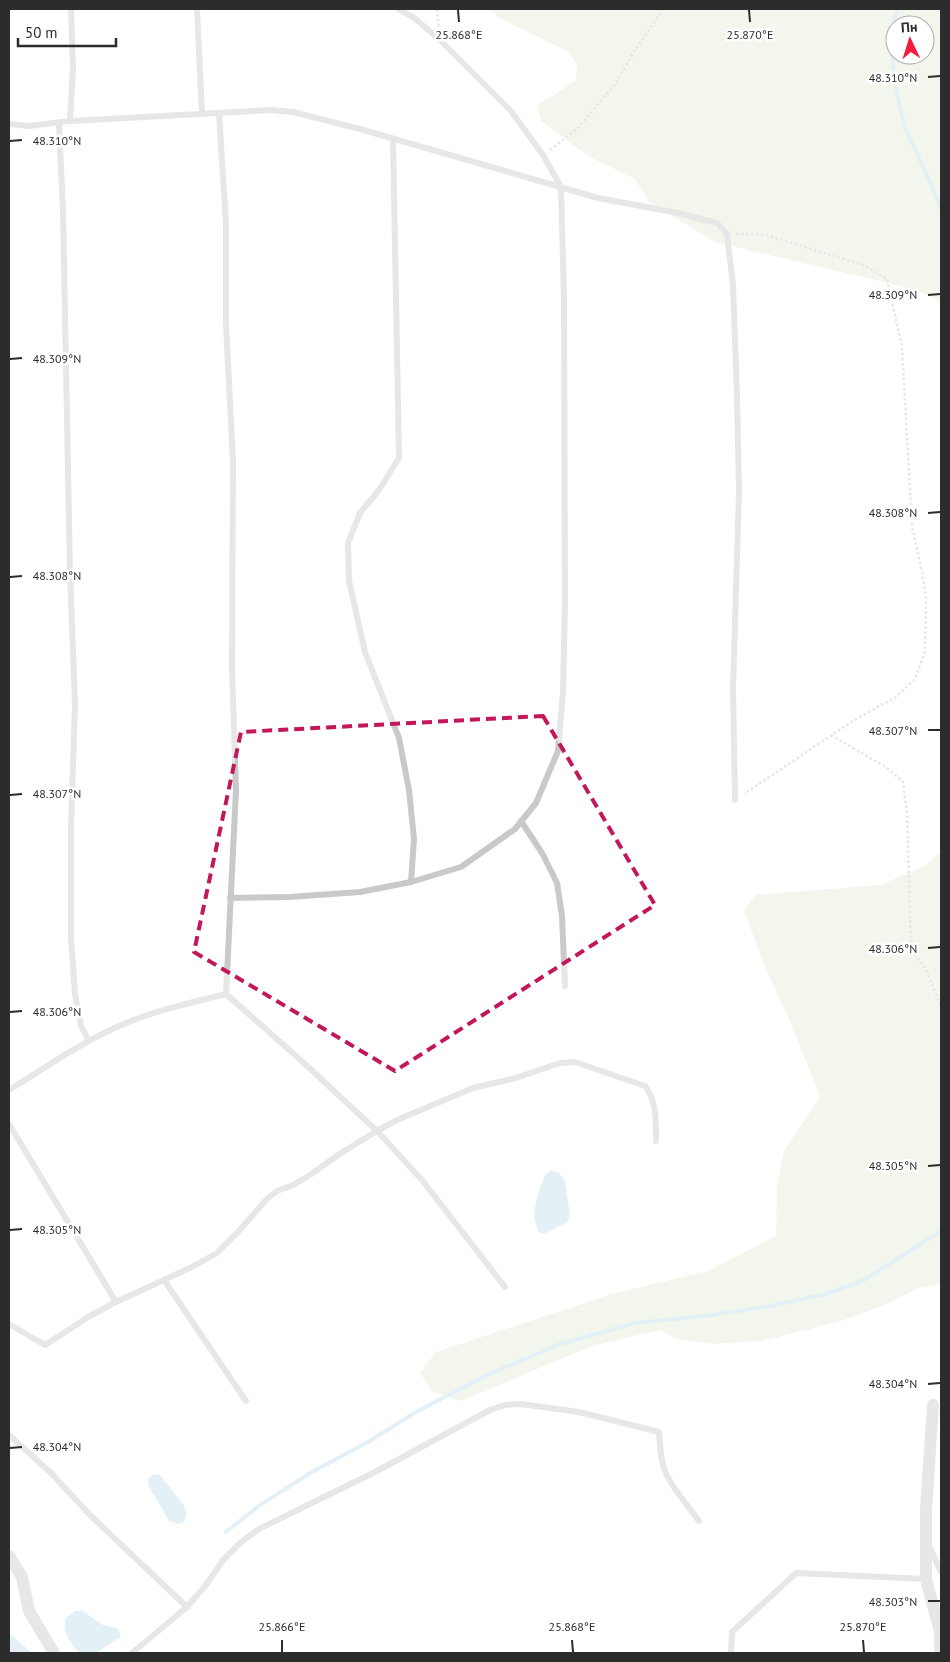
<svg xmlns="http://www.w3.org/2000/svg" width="950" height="1662" viewBox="0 0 950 1662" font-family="'PT Sans',sans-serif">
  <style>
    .green { fill: #e4ebd7; fill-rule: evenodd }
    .water { fill: #c1e0ee }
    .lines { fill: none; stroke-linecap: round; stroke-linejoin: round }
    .stream { stroke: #c1e0ee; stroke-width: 4 }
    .path { stroke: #c9c9c9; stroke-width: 2.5; stroke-dasharray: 2.5 2.5; stroke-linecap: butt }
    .lane { stroke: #c9c9c9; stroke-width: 6 }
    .street { stroke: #c9c9c9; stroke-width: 12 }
    .marked { fill: none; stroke: #c2185b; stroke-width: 4; stroke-dasharray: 10 6; stroke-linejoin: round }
    .ticks { fill: none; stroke: #2c2c2c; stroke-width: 2 }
    .ticks-label { font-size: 12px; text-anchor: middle; fill: #2c2c2c; stroke: #fff; stroke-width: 5; stroke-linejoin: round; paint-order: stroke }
  </style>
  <rect width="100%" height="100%" fill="#fff"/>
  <g class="green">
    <path d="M490,9H941V302L917,290L715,242L649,202L635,179L590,157L541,121L537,106L576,80L577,65L567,51L499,18ZM895,25H925V55H895Z"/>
    <polygon points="941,852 941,1284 919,1288 880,1307 838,1322 761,1341 711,1344 674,1338 660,1330 592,1346 461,1401 433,1392 420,1373 436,1352 612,1294 708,1271 776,1236 777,1187 784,1151 820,1097 793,1028 764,965 744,910 757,895 880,885 921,868"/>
  </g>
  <g class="water">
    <path d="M552,1170L559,1173L565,1181L570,1215L567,1222L544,1234L539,1232C529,1213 538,1194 545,1175Z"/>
    <polygon points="159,1474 183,1504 187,1513 184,1522 178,1524 169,1521 148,1485 148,1478 153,1475"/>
    <path d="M75,1611H83L103,1625L117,1628L120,1632V1637L96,1653H80C70,1643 63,1634 65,1619Z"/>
    <polygon points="9,1634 10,1634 32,1653 9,1653"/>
  </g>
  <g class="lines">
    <g class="stream">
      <polyline points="897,9 892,31 894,82 905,128 927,175 941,209"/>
      <polyline points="226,1532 260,1505 312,1472 368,1442 416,1412 485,1376 559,1344 636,1323 713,1315 770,1306 826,1294 864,1280 941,1231"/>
    </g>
    <g class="path">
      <polyline points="437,9 439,26"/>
      <polyline points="550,150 578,128 616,83 632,55 663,9"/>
      <polyline points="736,234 766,235 863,265 887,279 902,347 912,526 922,572 926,599 925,651 915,679 896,697 851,722 744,794"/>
      <polyline points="831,735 887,768 903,782 907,813 911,950 926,969 941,1007"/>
    </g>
    <g class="lane">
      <polyline points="197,9 202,114"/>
      <polyline points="219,113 226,224 226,324 233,461 232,667 236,790 226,994"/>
      <polyline points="70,121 73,68 71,9"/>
      <polyline points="9,124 29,126 70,121 236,112 270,110 293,112 360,129 598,198 673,212 717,223 727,234 733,285 737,395 739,491 733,689 735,800"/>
      <polyline points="59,124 63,211 70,573 75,704 71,827 71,938 75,994 81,1026 89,1041"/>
      <polyline points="393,139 399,458 379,490 360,513 348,543 349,581 365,652 399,738 409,790 414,839 411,882"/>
      <polyline points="521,821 542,853 557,883 562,916 565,986"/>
      <polyline points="230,898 289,897 360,892 411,882 461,867 515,829 536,803 558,751 563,691 565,603 564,299 561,187 543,155 511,111 439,39 413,17 398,9"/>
      <path d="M9,1090C45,1068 80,1043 119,1026C153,1011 189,1003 226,994L304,1063L377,1131L397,1120L473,1088L516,1078L560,1063L575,1062L645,1086C657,1100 656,1124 656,1141"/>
      <polyline points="9,1124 116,1302"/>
      <polyline points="164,1280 246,1401"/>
      <polyline points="9,1324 45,1345 90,1316 116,1302 194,1266 217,1253 237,1233 268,1198 277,1191 293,1185 310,1175 341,1153 377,1131 422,1180 505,1287"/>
      <polyline points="9,1435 51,1473 91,1516 187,1607"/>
      <polyline points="929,1546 941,1572"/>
      <path d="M132,1653L187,1607L206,1585L224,1559L241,1542L259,1529L377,1471L490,1410L505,1405L521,1404L579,1412L659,1432C660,1444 660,1459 665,1471C672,1489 688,1505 699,1521"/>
      <polyline points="731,1653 732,1632 796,1573 926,1579"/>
    </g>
    <g class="street">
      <polyline points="933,1405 926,1509 926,1579 940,1632 940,1653"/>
      <polyline points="9,1556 22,1577 29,1611 54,1653"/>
    </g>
  </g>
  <path d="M0 0H950V1662H0ZM543,716L655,905L395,1071L194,952L241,732Z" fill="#fff" fill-opacity=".55" fill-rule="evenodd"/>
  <path class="marked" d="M543,716L655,905L395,1071L194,952L241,732Z"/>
  <path class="ticks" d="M458,10L459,22M749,10L750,22M928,77L940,76M10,141L22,140M928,295L940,294M10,359L22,358M928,513L940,512M10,577L22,576M928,730H940M10,795L22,794M928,948L940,947M10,1012L22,1011M928,1166L940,1165M10,1230L22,1229M928,1384L940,1383M10,1448L22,1447M928,1601H940M282,1640V1652M572,1640L573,1652M863,1640L864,1652"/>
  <g class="ticks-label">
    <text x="459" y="39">25.868°E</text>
    <text x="750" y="39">25.870°E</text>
    <text x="893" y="82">48.310°N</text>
    <text x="57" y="145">48.310°N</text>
    <text x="893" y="299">48.309°N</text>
    <text x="57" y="363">48.309°N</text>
    <text x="893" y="517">48.308°N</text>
    <text x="57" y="580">48.308°N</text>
    <text x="893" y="735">48.307°N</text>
    <text x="57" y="798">48.307°N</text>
    <text x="893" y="953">48.306°N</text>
    <text x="57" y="1016">48.306°N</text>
    <text x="893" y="1170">48.305°N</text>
    <text x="57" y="1234">48.305°N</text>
    <text x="893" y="1388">48.304°N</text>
    <text x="57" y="1451">48.304°N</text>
    <text x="893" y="1606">48.303°N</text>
    <text x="282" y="1631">25.866°E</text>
    <text x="572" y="1631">25.868°E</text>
    <text x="863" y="1631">25.870°E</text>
  </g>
  <rect width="950" height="1662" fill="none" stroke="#2c2c2c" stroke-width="20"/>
  <g transform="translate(910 40) rotate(356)"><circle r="24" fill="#ffffff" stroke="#ababab"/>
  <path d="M0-4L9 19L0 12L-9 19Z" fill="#f51b3b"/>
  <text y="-8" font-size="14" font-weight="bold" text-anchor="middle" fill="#2c2c2c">Пн</text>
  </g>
  <path d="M18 38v8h98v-8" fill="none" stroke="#2c2c2c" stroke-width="2.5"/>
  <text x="25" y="38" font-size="15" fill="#2c2c2c" stroke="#ffffff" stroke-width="4" paint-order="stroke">50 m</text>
</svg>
